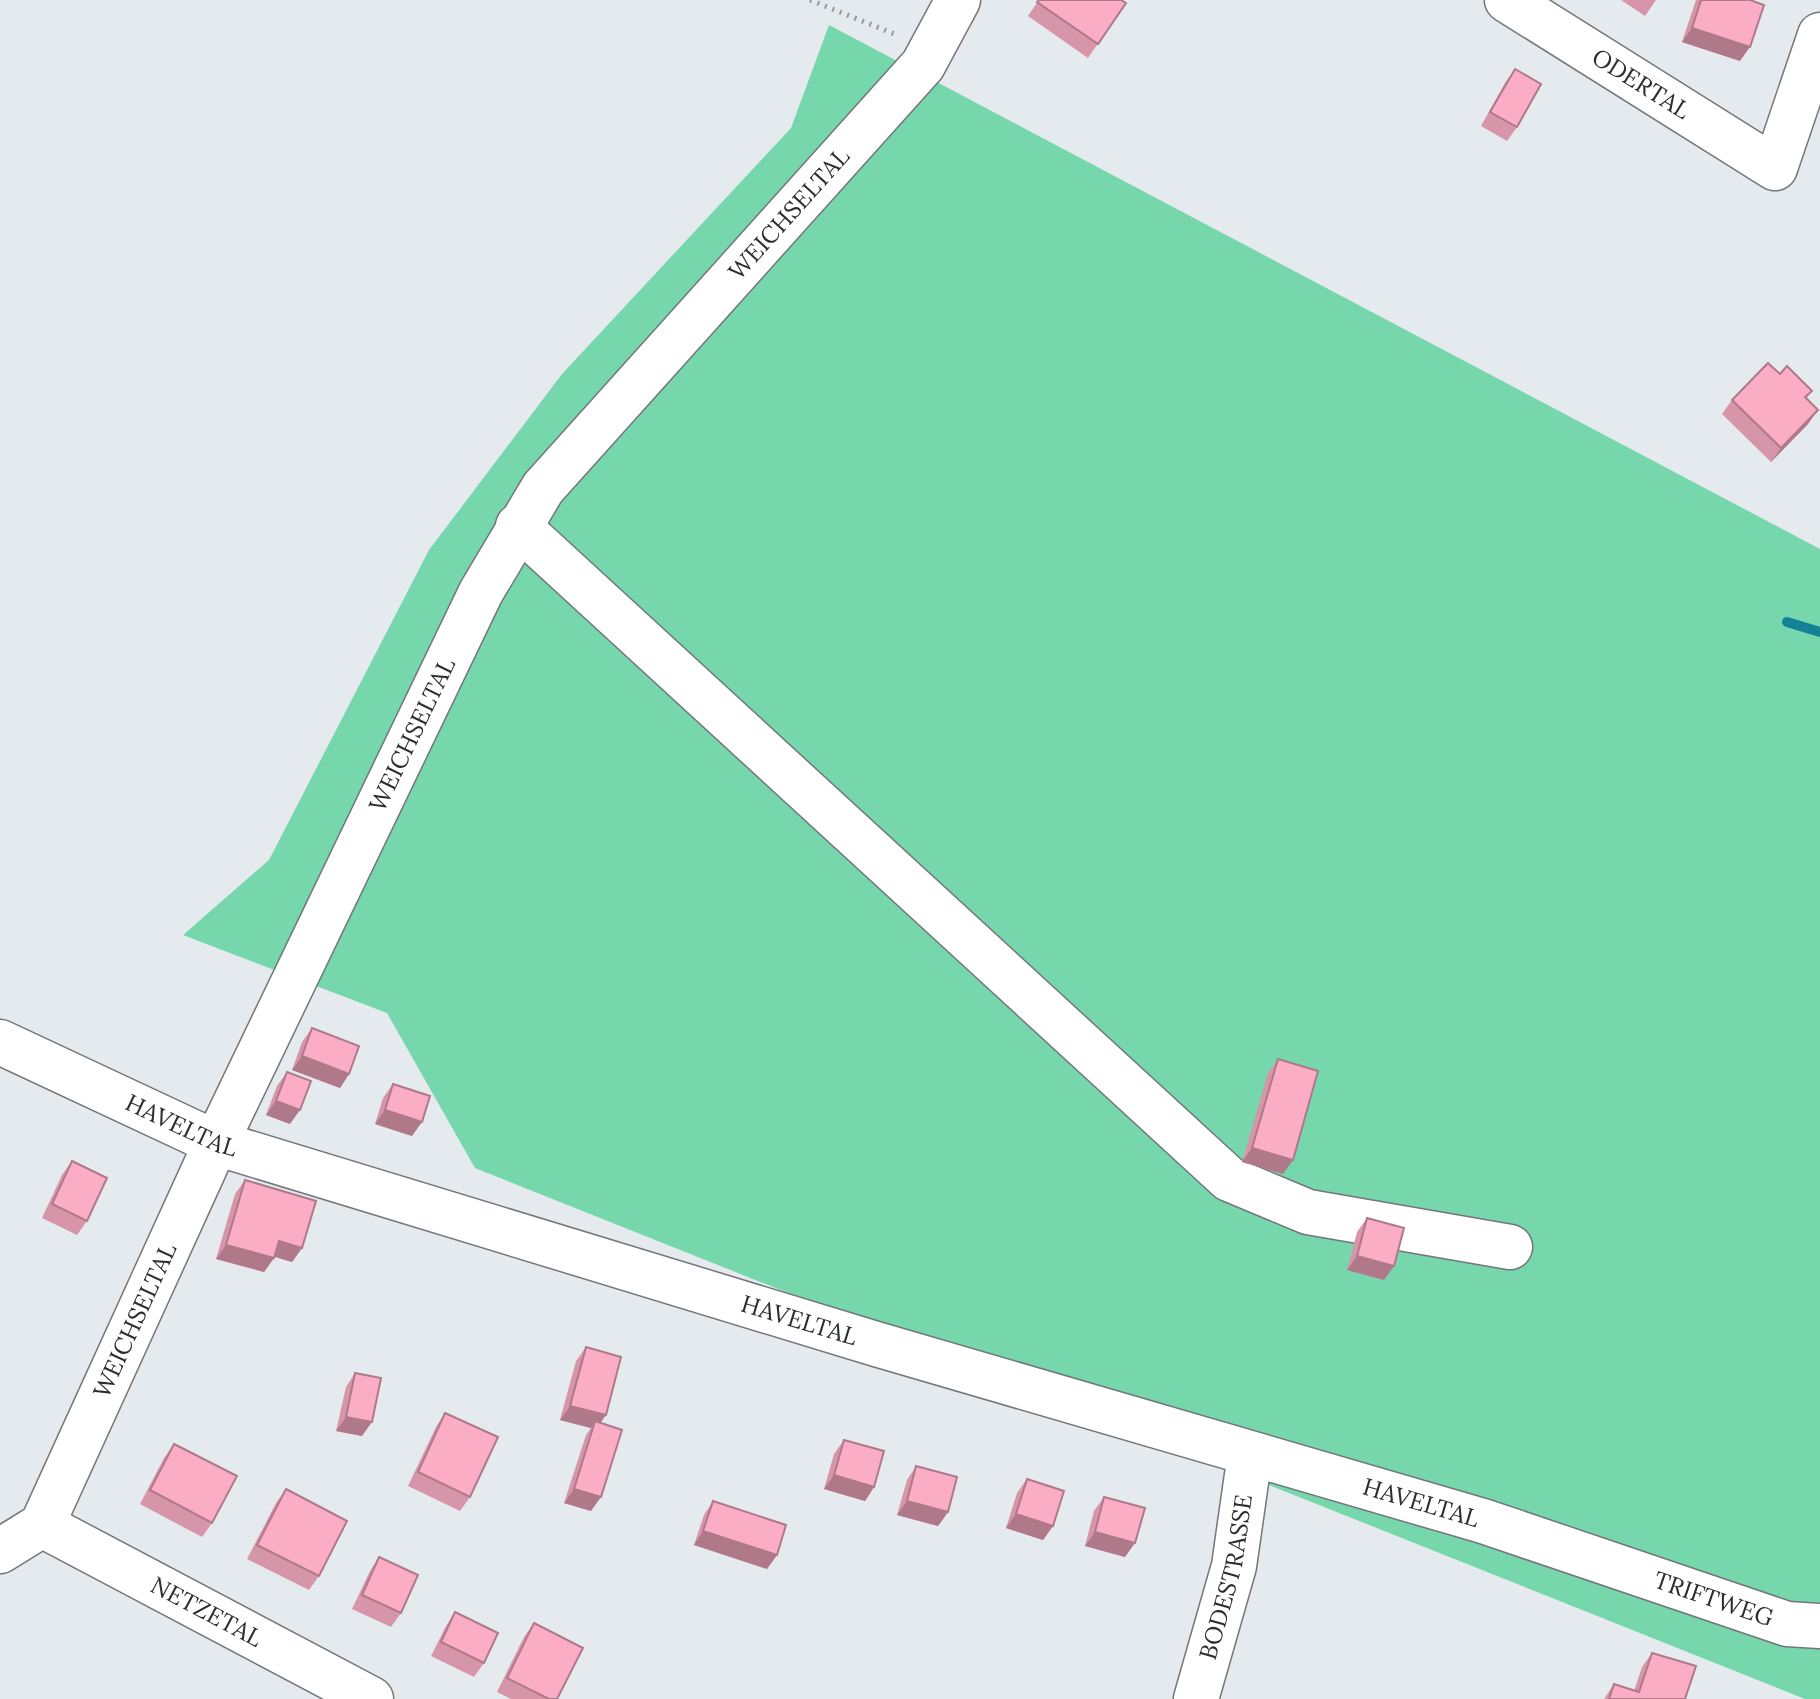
<svg xmlns="http://www.w3.org/2000/svg" width="1820" height="1699" viewBox="0 0 1820 1699" font-family="Lora,serif">
  <style>
    .green { fill: #76d6ac }
    .lines { fill: none; stroke-linecap: round; stroke-linejoin: round }
    .stream { stroke: #138297; stroke-width: 10 }
    .minor-casing { stroke: #73767b; stroke-width: 47 }
    .path { stroke: #969a9d; stroke-width: 5; stroke-dasharray: 2 6; stroke-linecap: butt }
    .minor { stroke: #fff; stroke-width: 44 }
    .wall { fill: #d795a9 }
    .shaded-wall { fill: #af798a }
    .building { fill: #faadc5; stroke: #af798a; stroke-width: 2 }
    .labels { text-anchor: middle; stroke-width: 8; stroke-linejoin: round; paint-order: stroke }
    .street-label { font-size: 24px; fill: #2b2d2f; stroke: #fff }
  </style>
  <rect width="100%" height="100%" fill="#e5eaef"/>
  <polygon class="green" points="829,25 1820,549 1820,1699 1805,1699 475,1168 387,1013 183,935 269,860 429,550 562,374 791,128"/>
  <g class="lines">
    <polyline class="stream" points="1787,622 1820,632"/>
    <defs>
      <g id="minor">
        <path id="s1" d="M1507,0L1775,168L1820,35"/>
        <polyline points="518,526 1229,1179 1308,1212 1510,1247"/>
        <path id="s2" d="M0,1042L216,1143L876,1344L1483,1521L1787,1624L1820,1626"/>
        <path id="s3" d="M42,1525L371,1699"/>
        <path id="s4" d="M0,1551L42,1525L216,1143L481,592L543,488L923,65L958,0"/>
        <path id="s5" d="M1196,1699L1234,1566L1250,1454"/>
      </g>
    </defs>
    <use href="#minor" class="minor-casing"/>
    <polyline class="path" points="810,0 897,35"/>
    <use href="#minor" class="minor"/>
  </g>
  <g class="wall">
    <polygon points="1039,0 1126,3 1088,58 1028,16"/>
    <polygon points="1621,0 1656,0 1645,16"/>
    <polygon points="1696,0 1750,0 1740,61 1682,42"/>
    <polygon points="1515,69 1517,127 1507,141 1481,126 1505,83"/>
    <polygon points="1780,374 1812,391 1806,399 1808,424 1771,462 1722,414 1732,400"/>
    <polygon points="312,1028 349,1074 340,1088 292,1070 302,1042"/>
    <polygon points="1278,1059 1283,1174 1242,1162 1268,1073"/>
    <polygon points="287,1072 290,1124 266,1115 277,1086"/>
    <polygon points="393,1084 412,1136 375,1124 383,1098"/>
    <polygon points="72,1161 87,1221 77,1235 42,1218 62,1175"/>
    <polygon points="245,1180 302,1248 292,1262 275,1257 264,1272 216,1259 235,1194"/>
    <polygon points="1367,1218 1384,1280 1347,1270 1357,1232"/>
    <polygon points="586,1347 606,1415 600,1423 591,1511 564,1503 586,1435 591,1428 560,1420 576,1361"/>
    <polygon points="355,1373 362,1436 336,1431 346,1387"/>
    <polygon points="445,1413 470,1497 460,1511 408,1486 436,1427"/>
    <polygon points="844,1440 874,1487 865,1501 824,1489 834,1454"/>
    <polygon points="174,1444 212,1523 202,1537 140,1504 164,1458"/>
    <polygon points="916,1466 948,1512 938,1526 897,1515 907,1480"/>
    <polygon points="1027,1479 1053,1526 1043,1540 1006,1528 1017,1493"/>
    <polygon points="286,1489 319,1576 309,1590 247,1559 276,1503"/>
    <polygon points="1104,1497 1125,1557 1085,1546 1094,1511"/>
    <polygon points="713,1501 777,1555 767,1569 694,1545 704,1515"/>
    <polygon points="379,1557 401,1613 391,1627 352,1609 370,1571"/>
    <polygon points="455,1612 484,1663 474,1677 431,1656 446,1626"/>
    <polygon points="534,1623 557,1699 511,1699 497,1692 524,1637"/>
    <polygon points="1652,1653 1685,1699 1604,1699 1614,1684 1634,1691 1642,1667"/>
  </g>
  <g class="shaded-wall">
    <polygon points="1692,28 1750,47 1740,61 1682,42"/>
    <polygon points="1818,410 1808,424 1771,462 1781,448"/>
    <polygon points="302,1056 349,1074 340,1088 292,1070"/>
    <polygon points="276,1101 300,1110 290,1124 266,1115"/>
    <polygon points="385,1110 422,1122 412,1136 375,1124"/>
    <polygon points="1252,1148 1293,1160 1283,1174 1242,1162"/>
    <polygon points="279,1241 302,1248 292,1262 269,1255"/>
    <polygon points="226,1245 274,1258 264,1272 216,1259"/>
    <polygon points="1357,1256 1394,1266 1384,1280 1347,1270"/>
    <polygon points="570,1406 606,1415 596,1429 595,1421 591,1428 560,1420"/>
    <polygon points="346,1417 372,1422 362,1436 336,1431"/>
    <polygon points="834,1475 874,1487 865,1501 824,1489"/>
    <polygon points="574,1489 601,1497 591,1511 564,1503"/>
    <polygon points="907,1501 948,1512 938,1526 897,1515"/>
    <polygon points="1016,1514 1053,1526 1043,1540 1006,1528"/>
    <polygon points="703,1531 777,1555 767,1569 694,1545"/>
    <polygon points="1095,1532 1135,1543 1125,1557 1085,1546"/>
  </g>
  <g class="building">
    <polygon points="1039,0 1121,0 1126,3 1098,44 1037,2"/>
    <polygon points="1701,0 1750,0 1764,5 1750,47 1692,28"/>
    <polygon points="1515,69 1541,84 1517,127 1490,112"/>
    <polygon points="1768,363 1780,374 1787,366 1812,391 1805,397 1818,410 1781,448 1732,400"/>
    <polygon points="312,1028 359,1046 349,1074 302,1056"/>
    <polygon points="1278,1059 1318,1071 1293,1160 1252,1148"/>
    <polygon points="287,1072 311,1081 300,1110 276,1101"/>
    <polygon points="393,1084 430,1096 422,1122 385,1110"/>
    <polygon points="72,1161 107,1178 87,1221 52,1204"/>
    <polygon points="245,1180 316,1201 302,1248 279,1241 274,1258 226,1245"/>
    <polygon points="1367,1218 1404,1228 1394,1266 1357,1256"/>
    <polygon points="586,1347 621,1357 606,1415 570,1406"/>
    <polygon points="355,1373 381,1378 372,1422 346,1417"/>
    <polygon points="445,1413 498,1437 470,1497 418,1472"/>
    <polygon points="595,1421 622,1430 601,1497 574,1489"/>
    <polygon points="844,1440 884,1451 874,1487 834,1475"/>
    <polygon points="174,1444 237,1476 212,1523 150,1490"/>
    <polygon points="916,1466 957,1477 948,1512 907,1501"/>
    <polygon points="1027,1479 1064,1491 1053,1526 1016,1514"/>
    <polygon points="286,1489 347,1521 319,1576 257,1545"/>
    <polygon points="1104,1497 1145,1508 1135,1543 1095,1532"/>
    <polygon points="713,1501 786,1525 777,1555 703,1531"/>
    <polygon points="379,1557 418,1575 401,1613 362,1595"/>
    <polygon points="455,1612 498,1633 484,1663 441,1642"/>
    <polygon points="534,1623 583,1648 557,1699 549,1699 507,1678"/>
    <polygon points="1652,1653 1696,1666 1685,1699 1609,1699 1614,1684 1639,1692"/>
  </g>
  <g class="labels">
    <g class="street-label">
      <text dy="8" stroke="none"><textPath href="#s1" startOffset="158">ODERTAL</textPath></text>
      <text dy="8" stroke="none"><textPath href="#s4" startOffset="1570">WEICHSELTAL</textPath></text>
      <text dy="8" stroke="none"><textPath href="#s4" startOffset="922">WEICHSELTAL</textPath></text>
      <text dy="8" stroke="none"><textPath href="#s2" startOffset="200">HAVELTAL</textPath></text>
      <text dy="8" stroke="none"><textPath href="#s4" startOffset="274">WEICHSELTAL</textPath></text>
      <text dy="8" stroke="none"><textPath href="#s2" startOffset="848">HAVELTAL</textPath></text>
      <text dy="8" stroke="none"><textPath href="#s2" startOffset="1496">HAVELTAL</textPath></text>
      <text dy="8" stroke="none"><textPath href="#s5" startOffset="126">BODESTRASSE</textPath></text>
      <text dy="8" stroke="none"><textPath href="#s2" startOffset="1804">TRIFTWEG</textPath></text>
      <text dy="8" stroke="none"><textPath href="#s3" startOffset="186">NETZETAL</textPath></text>
    </g>
  </g>
</svg>
